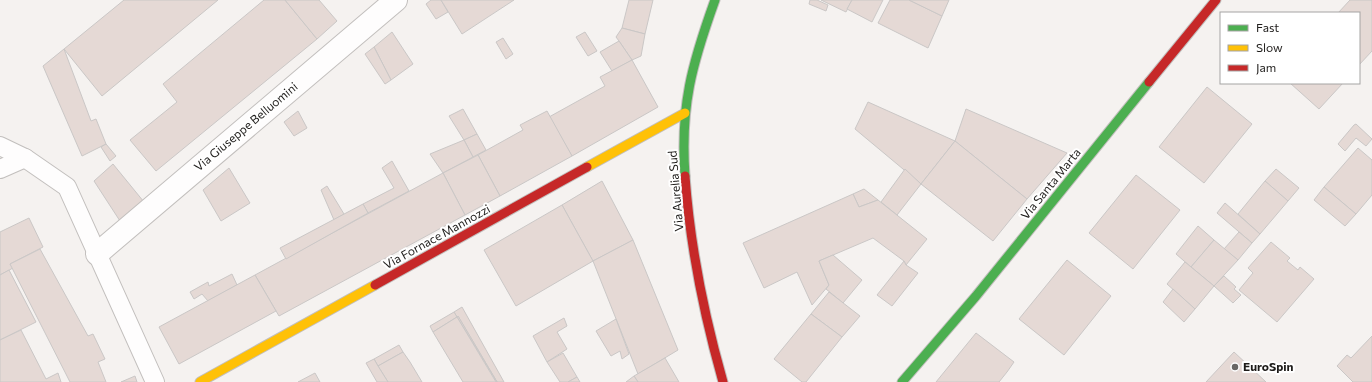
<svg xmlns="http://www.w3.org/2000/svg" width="1372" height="382" viewBox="0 0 1372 382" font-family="Commissioner,sans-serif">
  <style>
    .building { fill: #e5d9d5; stroke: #cac7c6 }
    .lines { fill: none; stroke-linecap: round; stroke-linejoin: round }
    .lane-casing { stroke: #c2bfbd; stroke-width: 20 }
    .street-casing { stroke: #c2bfbd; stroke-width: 24 }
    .fast-casing { stroke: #c2bfbd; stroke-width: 11 }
    .slow-casing { stroke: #c2bfbd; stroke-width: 11 }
    .jam-casing { stroke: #c2bfbd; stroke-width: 11 }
    .lane { stroke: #fefdfd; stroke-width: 18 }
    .street { stroke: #fefdfd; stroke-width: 22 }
    .fast { stroke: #4caf50; stroke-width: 9 }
    .slow { stroke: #ffc107; stroke-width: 9 }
    .jam { stroke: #c62828; stroke-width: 9 }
    .poi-dot { fill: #696765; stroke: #fff; stroke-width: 1.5 }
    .labels { text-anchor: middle; stroke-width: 4; stroke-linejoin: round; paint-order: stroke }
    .street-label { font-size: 12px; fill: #1e1c1a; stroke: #fff }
    .poi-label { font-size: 12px; font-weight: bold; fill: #1e1c1a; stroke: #fff; text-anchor: start }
  </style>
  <rect width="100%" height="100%" fill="#f5f2f0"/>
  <g class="building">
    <polygon points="124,0 218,0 102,96 64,49"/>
    <polygon points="264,0 285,0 317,39 156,171 130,140 177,102 163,84"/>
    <polygon points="285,0 319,0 337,21 317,39"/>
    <polygon points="431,0 441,0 448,12 436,19 426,4"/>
    <polygon points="441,0 514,0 462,34"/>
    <polygon points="629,0 653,0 645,34 622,28"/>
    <polygon points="810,0 817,0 828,5 826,11 809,4"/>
    <polygon points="821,0 852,0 846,12"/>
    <polygon points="852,0 883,0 872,22 847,9"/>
    <polygon points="890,0 909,0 942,16 928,48 878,23"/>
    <polygon points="909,0 949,0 942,16"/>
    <polygon points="1350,0 1372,0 1372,51 1359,65 1359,13 1338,13"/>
    <polygon points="622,28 645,34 641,56 632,60 619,41 616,37"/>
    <polygon points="392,32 413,64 391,80 374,47"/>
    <polygon points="585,32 597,51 588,56 576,37"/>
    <polygon points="503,38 513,54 506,59 496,42"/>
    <polygon points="619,41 632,60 612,71 600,52"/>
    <polygon points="374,47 391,80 385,84 365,54"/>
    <polygon points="64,49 91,121 96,119 106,144 82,156 43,66"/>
    <polygon points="632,60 658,107 572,156 549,117 605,86 600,77"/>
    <polygon points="1290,83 1343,83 1319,109"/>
    <polygon points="1207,87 1252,124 1204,183 1159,147"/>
    <polygon points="868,102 955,141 921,184 855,129"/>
    <polygon points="463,109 477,134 464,140 449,116"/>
    <polygon points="966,109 1067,153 1027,199 955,141"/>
    <polygon points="298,111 307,128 294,136 284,122"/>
    <polygon points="547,111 572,156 500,196 478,155 523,130 520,125"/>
    <polygon points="1356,124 1372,139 1366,146 1356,138 1345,151 1338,144 1354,125"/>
    <polygon points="477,134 486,150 473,157 464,140"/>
    <polygon points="464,140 473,157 443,173 430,154"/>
    <polygon points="955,141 1027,199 993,241 921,184"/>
    <polygon points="106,144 116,156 110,161 101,147"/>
    <polygon points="1358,148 1372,160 1372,195 1356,214 1324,187"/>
    <polygon points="478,155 500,196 465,215 443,173"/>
    <polygon points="392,161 409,191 368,213 363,204 394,188 382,168"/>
    <polygon points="113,164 144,202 120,221 94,181"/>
    <polygon points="229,168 250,203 221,221 203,190"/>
    <polygon points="905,169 921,184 897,215 881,202"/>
    <polygon points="1276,169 1299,188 1288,201 1265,181"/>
    <polygon points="443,173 465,215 279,316 255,275"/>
    <polygon points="1136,175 1180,210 1133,269 1089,233"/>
    <polygon points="602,181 633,240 593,261 562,205"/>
    <polygon points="1265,181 1288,201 1260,234 1238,214"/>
    <polygon points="327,186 344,214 334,220 321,190"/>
    <polygon points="1324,187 1356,214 1345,226 1314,200"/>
    <polygon points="864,189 878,200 859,207 853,194"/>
    <polygon points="853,194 859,207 878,200 927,239 906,265 904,261 873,238 819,261 829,285 812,305 797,272 764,288 743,243"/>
    <polygon points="1225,203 1260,234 1252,243 1217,213"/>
    <polygon points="363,204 368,213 286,259 280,248"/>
    <polygon points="562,205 593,261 516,306 484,250"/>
    <polygon points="29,218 43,247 10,264 13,268 0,275 0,232"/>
    <polygon points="1198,226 1214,240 1191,267 1176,254"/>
    <polygon points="1239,232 1252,243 1238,260 1224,249"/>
    <polygon points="633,240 678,350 638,374 593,261"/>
    <polygon points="1214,240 1238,260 1214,286 1191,267"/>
    <polygon points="1271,242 1290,258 1287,261 1298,270 1300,267 1314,279 1277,322 1239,290 1253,273 1248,268"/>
    <polygon points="40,249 88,336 93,334 105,359 98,362 106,382 70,382 10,264"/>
    <polygon points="833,255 862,280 843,303 826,289 829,285 819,261"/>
    <polygon points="1067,260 1111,296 1064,355 1019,319"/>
    <polygon points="904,261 906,265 918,273 892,306 877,295"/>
    <polygon points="1185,262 1214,286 1195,309 1167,284"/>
    <polygon points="9,270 36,322 0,340 0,275"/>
    <polygon points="232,274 237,285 208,301 202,294 194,299 190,292 208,282 209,286"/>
    <polygon points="255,275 276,311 179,364 159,327"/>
    <polygon points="1224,276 1236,287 1234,289 1241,295 1233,303 1214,286"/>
    <polygon points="1173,289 1195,309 1184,322 1163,302"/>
    <polygon points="829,292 860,316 842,337 811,314"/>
    <polygon points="462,307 504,382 497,382 458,316 457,317 454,312"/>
    <polygon points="454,312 457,317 433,332 430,326"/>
    <polygon points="811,314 842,337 806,382 802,382 774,359"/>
    <polygon points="458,316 497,382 457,317"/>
    <polygon points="457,317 496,382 463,382 433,332"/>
    <polygon points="564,318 567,326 557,332 567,349 547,362 533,336"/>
    <polygon points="616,319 629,354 622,359 620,351 611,356 596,331"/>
    <polygon points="21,330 46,379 58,373 61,382 0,382 0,340"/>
    <polygon points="976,333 1014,362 1007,372 999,382 936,382"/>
    <polygon points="1372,336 1372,382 1353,382 1337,366 1347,355 1351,358"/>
    <polygon points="399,345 403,352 378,366 374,359"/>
    <polygon points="403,352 410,362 422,382 388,382 378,366"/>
    <polygon points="1234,352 1266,382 1206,382"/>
    <polygon points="563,353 577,377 568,382 560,382 547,362"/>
    <polygon points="665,358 679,382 638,382 634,376"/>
    <polygon points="374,359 378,366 388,382 377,382 366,363"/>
    <polygon points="315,373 320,382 298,382"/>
    <polygon points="135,376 137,382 121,382"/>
    <polygon points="634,376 638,382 626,382"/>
    <polygon points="577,377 580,382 568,382"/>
  </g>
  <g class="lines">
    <defs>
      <g id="lane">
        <polyline points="0,146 25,158 67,187 155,382"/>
        <polyline points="0,169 25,158"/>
      </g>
      <polyline id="street" points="97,254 396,0"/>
      <g id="fast">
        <path d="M685,176C680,106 692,64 715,0"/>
        <polyline points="902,382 976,296 1149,82"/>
      </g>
      <g id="slow">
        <polyline points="587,167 685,113"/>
        <polyline points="200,382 375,285"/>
      </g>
      <g id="jam">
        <polyline points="1149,82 1216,0"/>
        <path d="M685,176C690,245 704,315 723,382"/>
        <polyline points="375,285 587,167"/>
      </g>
    </defs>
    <use href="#lane" class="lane-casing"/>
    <use href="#street" class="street-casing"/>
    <use href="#fast" class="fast-casing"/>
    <use href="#slow" class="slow-casing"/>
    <use href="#jam" class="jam-casing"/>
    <use href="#lane" class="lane"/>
    <use href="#street" class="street"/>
    <use href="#fast" class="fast"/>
    <use href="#slow" class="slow"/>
    <use href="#jam" class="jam"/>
  </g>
  <circle class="poi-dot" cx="1235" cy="367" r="4"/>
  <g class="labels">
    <g class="street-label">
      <text transform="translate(246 127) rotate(-40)" y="4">Via Giuseppe Belluomini</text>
      <text transform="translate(1051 184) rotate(-51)" y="4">Via Santa Marta</text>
      <text transform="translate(676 191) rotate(-95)" y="4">Via Aurelia Sud</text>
      <text transform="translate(437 237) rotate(-29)" y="4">Via Fornace Mannozzi</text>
    </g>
    <g class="poi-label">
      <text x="1243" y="371">EuroSpin</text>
    </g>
  </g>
  <rect x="1220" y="12" width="140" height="72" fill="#ffffff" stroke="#a5a4a3"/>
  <rect x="1228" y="25" width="20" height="6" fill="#4caf50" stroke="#a5a4a3"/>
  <text x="1256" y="32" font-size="12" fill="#1e1c1a">Fast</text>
  <rect x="1228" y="45" width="20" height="6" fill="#ffc107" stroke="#a5a4a3"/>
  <text x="1256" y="52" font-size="12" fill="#1e1c1a">Slow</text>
  <rect x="1228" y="65" width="20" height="6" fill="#c62828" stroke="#a5a4a3"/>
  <text x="1256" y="72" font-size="12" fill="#1e1c1a">Jam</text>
</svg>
